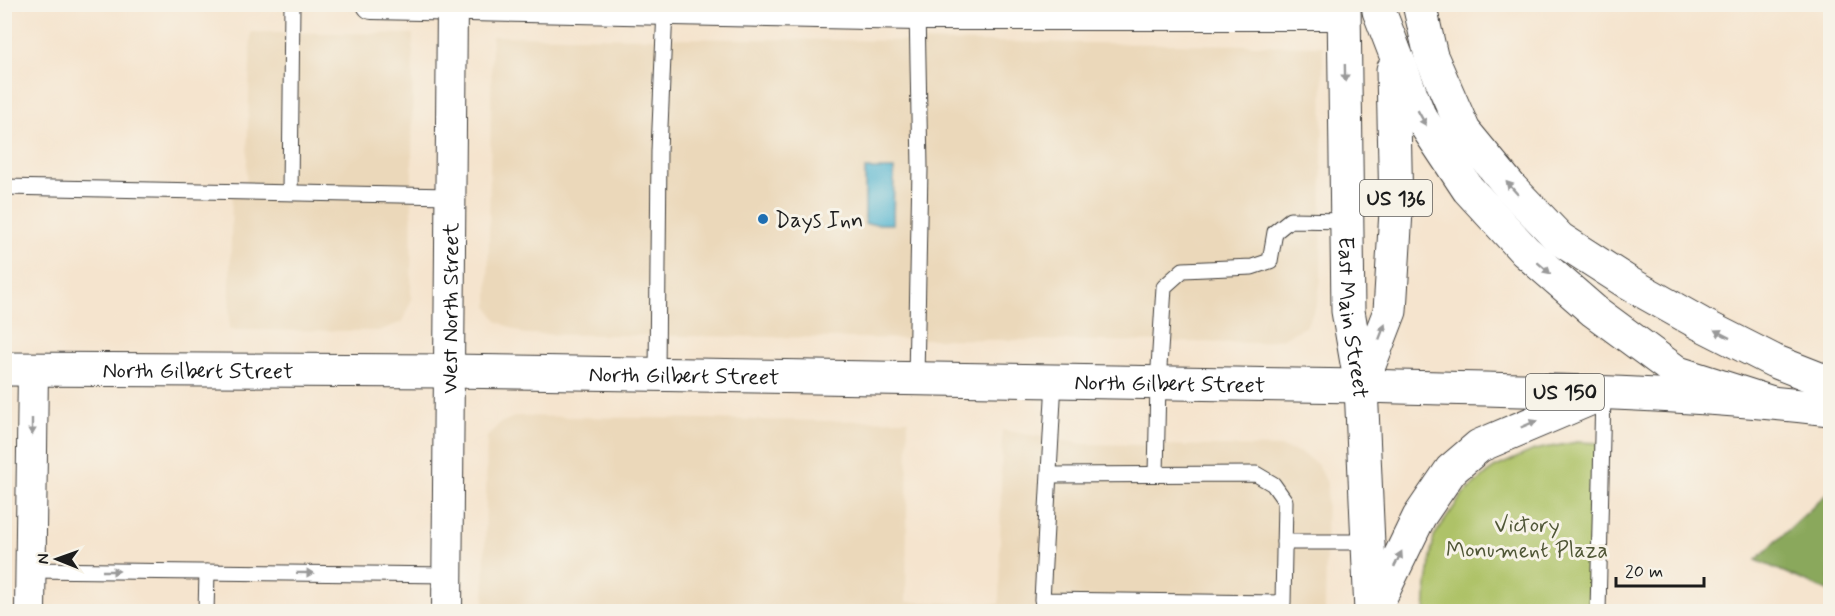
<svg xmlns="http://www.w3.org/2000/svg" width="1835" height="616" viewBox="0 0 1835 616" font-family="Mynerve,sans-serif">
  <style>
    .built { fill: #ebd8ba }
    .green { fill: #aec267; stroke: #656f42; stroke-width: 1.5 }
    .forest { fill: #8aa85c; stroke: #53623c; stroke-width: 1.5 }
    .water { fill: #51b4d0; stroke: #366876; stroke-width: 1.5 }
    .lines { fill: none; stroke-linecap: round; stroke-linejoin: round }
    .lane-casing { stroke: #3d3a37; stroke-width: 17 }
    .street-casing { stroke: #3d3a37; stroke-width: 32 }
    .secondary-casing { stroke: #3d3a37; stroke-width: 35 }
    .primary-casing { stroke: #3d3a37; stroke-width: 35 }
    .lane { stroke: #fff; stroke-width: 15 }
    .street { stroke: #fff; stroke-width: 30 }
    .secondary { stroke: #fff; stroke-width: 33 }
    .primary { stroke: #fff; stroke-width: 33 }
    .oneway { fill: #999 }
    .poi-dot { fill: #1f6fb2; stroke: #f7f3e8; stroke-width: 2 }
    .labels { text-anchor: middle; stroke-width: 6; stroke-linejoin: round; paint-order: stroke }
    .shield { fill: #f7f3e8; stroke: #5e5c59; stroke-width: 1.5 }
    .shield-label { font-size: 21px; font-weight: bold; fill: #1c1c1c }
    .poi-label { font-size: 22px; fill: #1c1c1c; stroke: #f7f3e8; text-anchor: start }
    .street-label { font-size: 22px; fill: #1c1c1c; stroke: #f7f3e8 }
    .park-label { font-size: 22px; fill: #4f5636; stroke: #f7f3e8 }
  </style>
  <rect width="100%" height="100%" fill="#f7f3e8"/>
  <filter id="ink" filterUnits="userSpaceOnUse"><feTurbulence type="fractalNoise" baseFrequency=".0167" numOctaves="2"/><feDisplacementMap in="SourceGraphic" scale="12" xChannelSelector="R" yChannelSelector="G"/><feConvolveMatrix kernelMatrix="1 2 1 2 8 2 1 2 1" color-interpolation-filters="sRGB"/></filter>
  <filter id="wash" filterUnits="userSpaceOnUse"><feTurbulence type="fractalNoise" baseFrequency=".008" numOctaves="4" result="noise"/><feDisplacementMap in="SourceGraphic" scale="24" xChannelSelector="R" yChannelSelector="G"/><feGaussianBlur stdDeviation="1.35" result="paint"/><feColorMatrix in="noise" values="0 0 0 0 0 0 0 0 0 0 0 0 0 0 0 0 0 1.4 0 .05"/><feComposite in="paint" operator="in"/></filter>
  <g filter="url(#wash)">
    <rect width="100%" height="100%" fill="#f5e4ce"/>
    <g class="built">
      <polygon points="251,32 413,34 411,301 402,322 379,331 229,330 232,191 246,191"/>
      <polygon points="492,36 1323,46 1321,278 1317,304 1306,326 1283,338 1260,343 524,334 497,321 488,307"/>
      <polygon points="517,416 827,421 908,420 906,602 999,604 1002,430 1082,444 1280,447 1301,453 1318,465 1327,483 1325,611 484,612 487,437 500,423"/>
    </g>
    <polygon class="green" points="1577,442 1602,443 1598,611 1425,612 1427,585 1434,536 1463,494 1494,468 1534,450"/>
    <polygon class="forest" points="1830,491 1830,592 1756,560"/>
    <polygon class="water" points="865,169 894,169 893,224 865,224"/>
  </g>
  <g filter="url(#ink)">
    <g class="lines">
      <defs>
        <g id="lane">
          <polyline points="4,187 450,196"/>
          <polyline points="290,192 292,4"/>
          <polyline points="657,375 659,151 665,9"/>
          <polyline points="916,379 920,168 917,10"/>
          <polyline points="1156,474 1158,383 1164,287 1183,270 1252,267 1270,261 1275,232 1290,220 1348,221"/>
          <polyline points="1049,475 1256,474 1273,484 1285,501 1283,603 1042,600 1054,381"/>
          <polyline points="1284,542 1368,542"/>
          <polyline points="31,570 448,575"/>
          <polyline points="206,612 207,572"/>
          <polyline points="1598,612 1603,393"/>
        </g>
        <g id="street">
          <polyline points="372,4 918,15 1343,15"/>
          <polyline points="30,612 33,369"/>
          <path id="s1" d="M447,612L452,4"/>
        </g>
        <g id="secondary">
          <path id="s2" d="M4,369L449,371L1361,386"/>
        </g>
        <g id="primary">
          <path id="s3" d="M1344,4L1348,311L1361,386L1371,612"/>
          <polyline points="1378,4 1379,11 1419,115 1468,189 1525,251 1594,311 1678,373 1769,402"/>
          <polyline points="1419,4 1431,56 1464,131 1511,188 1560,239 1630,284 1701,324 1774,361 1830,383"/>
          <path d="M1361,386C1518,390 1675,391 1830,409"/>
          <polyline points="1361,386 1390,311 1396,211 1393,70"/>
          <polyline points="1373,612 1419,517 1451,470 1479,446 1592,398"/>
        </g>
      </defs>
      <use href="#lane" class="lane-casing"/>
      <use href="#street" class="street-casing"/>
      <use href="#secondary" class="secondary-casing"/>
      <use href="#primary" class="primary-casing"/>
      <use href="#lane" class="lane"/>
      <use href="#street" class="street"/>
      <use href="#secondary" class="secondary"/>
      <use href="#primary" class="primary"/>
    </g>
    <defs><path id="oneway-solid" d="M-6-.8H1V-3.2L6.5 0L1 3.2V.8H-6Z" transform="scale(1.5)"/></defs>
    <g class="oneway">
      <use href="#oneway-solid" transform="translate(1345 73) rotate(89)"/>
      <use href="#oneway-solid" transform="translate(1422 118) rotate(61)"/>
      <use href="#oneway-solid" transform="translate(1512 188) rotate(-132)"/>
      <use href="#oneway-solid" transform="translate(1544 268) rotate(41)"/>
      <use href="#oneway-solid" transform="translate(1382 332) rotate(-69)"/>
      <use href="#oneway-solid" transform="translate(1722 334) rotate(-153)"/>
      <use href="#oneway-solid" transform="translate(1529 424) rotate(-23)"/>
      <use href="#oneway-solid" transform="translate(32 427) rotate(90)"/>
      <use href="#oneway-solid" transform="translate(1398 559) rotate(-64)"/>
      <use href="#oneway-solid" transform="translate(111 571)"/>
      <use href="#oneway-solid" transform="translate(305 573) rotate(1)"/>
    </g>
  </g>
  <circle class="poi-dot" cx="763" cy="219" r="6"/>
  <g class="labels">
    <g class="shield">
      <rect x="1360" y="180" width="72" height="36" rx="4.5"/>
      <rect x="1526" y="374" width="78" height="36" rx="4.5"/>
    </g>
    <g class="shield-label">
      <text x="1396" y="205">US 136</text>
      <text x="1565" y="399">US 150</text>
    </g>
    <g class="poi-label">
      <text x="775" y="227">Days Inn</text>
    </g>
    <g class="street-label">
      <text dy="8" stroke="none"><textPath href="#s3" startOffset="314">East Main Street</textPath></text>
      <text dy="8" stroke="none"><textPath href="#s1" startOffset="304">West North Street</textPath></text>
      <text dy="8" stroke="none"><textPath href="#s2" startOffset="194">North Gilbert Street</textPath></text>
      <text dy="8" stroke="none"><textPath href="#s2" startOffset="680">North Gilbert Street</textPath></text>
      <text dy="8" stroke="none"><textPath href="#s2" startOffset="1166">North Gilbert Street</textPath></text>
    </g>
    <g class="park-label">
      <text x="1527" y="532">Victory<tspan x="1527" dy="25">Monument Plaza</tspan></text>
    </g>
  </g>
  <rect width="1835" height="616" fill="none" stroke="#f7f3e8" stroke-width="24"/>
  <g transform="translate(57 559) rotate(271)" stroke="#f7f3e8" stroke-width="4.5" paint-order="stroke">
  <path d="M0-4.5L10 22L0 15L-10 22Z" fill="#1c1c1c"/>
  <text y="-9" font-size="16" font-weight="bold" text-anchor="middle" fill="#1c1c1c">N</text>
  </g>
  <path d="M1616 577v9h88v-9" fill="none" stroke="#1c1c1c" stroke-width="3"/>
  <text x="1625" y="577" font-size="18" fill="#1c1c1c" stroke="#f7f3e8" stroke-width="4.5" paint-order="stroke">20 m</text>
</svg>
